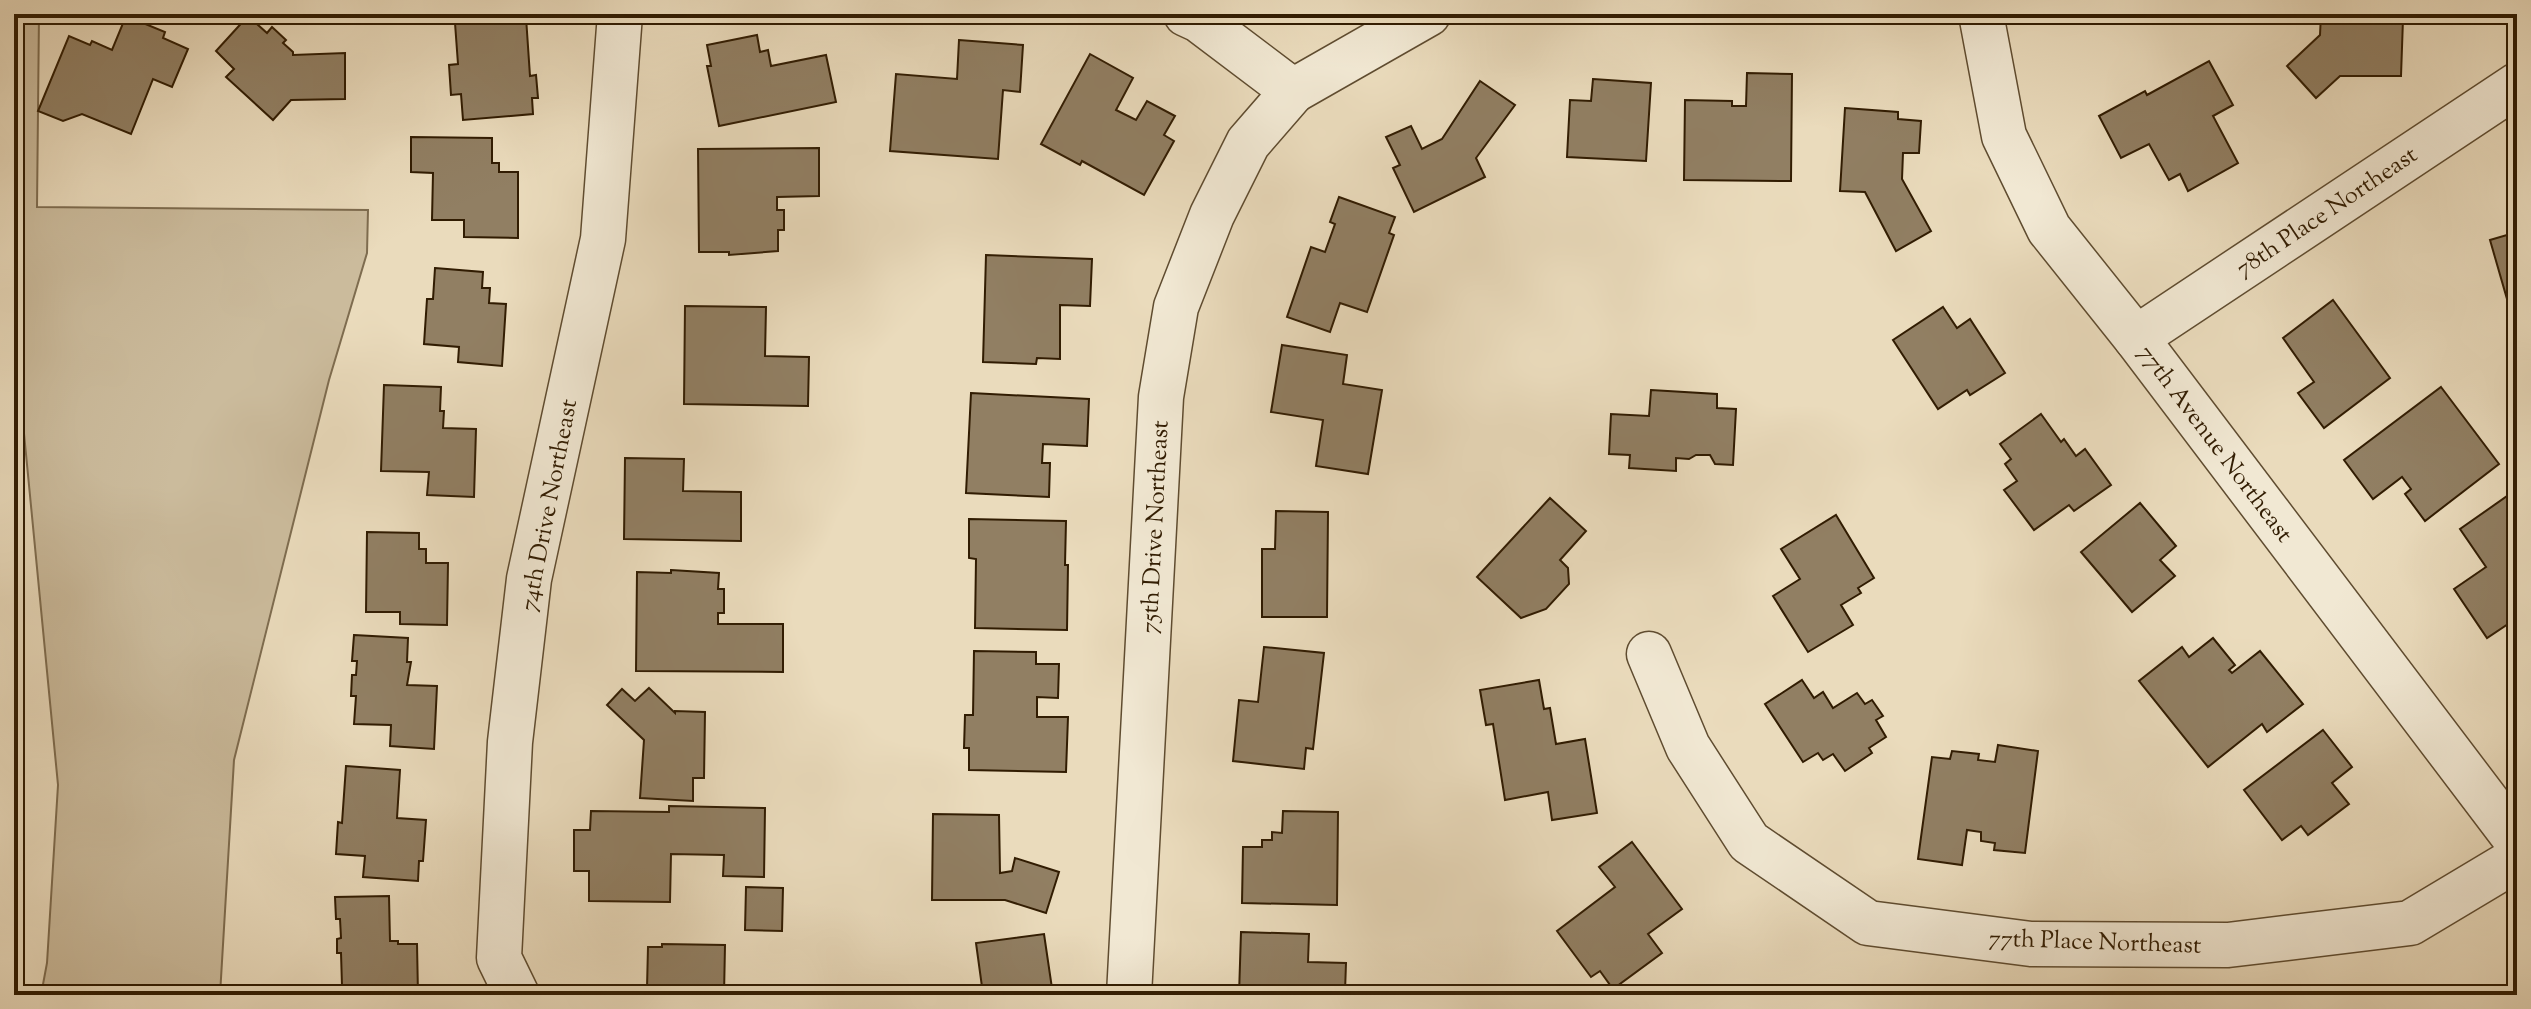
<svg xmlns="http://www.w3.org/2000/svg" width="2531" height="1009" viewBox="0 0 2531 1009" font-family="'Sorts Mill Goudy',serif">
  <style>
    .green { fill: #cbbb9c; stroke: #7e6c4f; stroke-width: 2 }
    .building { fill: #917f63; stroke: #311c02; stroke-width: 2 }
    .lines { fill: none; stroke-linecap: round; stroke-linejoin: round }
    .minor-casing { stroke: #5f4c30; stroke-width: 47 }
    .minor { stroke: #f1e8d3; stroke-width: 44 }
    .labels { text-anchor: middle; stroke-width: 6; stroke-linejoin: round; paint-order: stroke }
    .street-label { font-size: 24px; fill: #311c02; stroke: #f1e8d3 }
  </style>
  <rect width="100%" height="100%" fill="#eadbbc"/>
  <filter id="stains"><feTurbulence type="fractalNoise" baseFrequency=".0025" numOctaves="4"/><feColorMatrix values="0 0 0 0 .2 0 0 0 0 .09 0 0 0 0 .02 0 0 0 .5 -.17"/></filter>
  <radialGradient id="worn" r=".72"><stop offset=".6" stop-color="#630" stop-opacity="0"/><stop offset="1" stop-color="#630" stop-opacity=".3"/></radialGradient>
  <polygon class="green" points="14,14 39,14 37,207 368,210 367,253 329,380 234,760 220,995 41,995 47,963 58,785 14,330"/>
  <g class="building">
    <polygon points="2321,14 2381,14 2381,19 2403,19 2401,76 2340,76 2316,98 2287,66 2320,35"/>
    <polygon points="126,16 165,32 163,38 188,49 172,87 153,79 131,134 82,114 63,121 38,111 69,36 90,45 92,41 112,50"/>
    <polygon points="248,16 267,33 272,27 286,40 283,43 293,52 293,55 345,53 345,99 291,100 273,120 226,77 234,69 216,51"/>
    <polygon points="526,17 530,76 536,75 538,98 532,98 533,114 463,120 461,94 451,95 449,65 458,64 455,23"/>
    <polygon points="757,35 760,52 768,50 771,66 826,55 836,102 719,126 707,66 711,66 707,45"/>
    <polygon points="959,40 1023,45 1020,92 1003,90 998,159 890,151 896,74 957,79"/>
    <polygon points="1090,54 1133,78 1116,110 1136,120 1147,101 1175,116 1164,135 1174,141 1144,195 1082,161 1080,165 1041,144"/>
    <polygon points="2209,61 2233,105 2213,116 2238,163 2188,191 2180,174 2169,180 2149,144 2121,158 2099,116 2145,91 2147,95"/>
    <polygon points="1747,73 1792,74 1791,181 1684,180 1685,100 1732,101 1732,106 1746,106"/>
    <polygon points="1593,79 1651,83 1646,161 1567,157 1570,100 1591,101"/>
    <polygon points="1480,81 1515,105 1476,158 1485,177 1414,212 1393,168 1400,165 1386,137 1411,126 1422,149 1442,139"/>
    <polygon points="1845,108 1898,112 1898,119 1921,121 1919,153 1903,153 1902,179 1931,231 1896,251 1865,192 1840,191"/>
    <polygon points="411,137 492,138 492,163 499,163 499,172 518,172 518,238 464,237 464,220 432,220 433,173 411,172"/>
    <polygon points="819,148 819,196 777,197 777,210 784,210 784,230 778,230 778,251 729,255 729,252 699,252 698,149"/>
    <polygon points="1339,197 1395,217 1389,233 1394,235 1367,312 1340,303 1330,332 1287,317 1311,247 1325,252 1335,224 1330,222"/>
    <polygon points="2517,232 2517,296 2507,299 2490,240"/>
    <polygon points="986,255 1092,259 1090,306 1060,305 1060,359 1037,358 1036,364 983,362"/>
    <polygon points="435,268 483,272 482,288 490,288 489,303 506,304 502,366 458,362 459,347 424,344 427,299 433,299"/>
    <polygon points="2333,300 2390,378 2324,428 2298,393 2314,382 2283,338"/>
    <polygon points="685,306 766,307 765,356 809,357 808,406 684,404"/>
    <polygon points="1943,307 1957,328 1970,319 2005,373 1970,395 1967,390 1938,409 1893,340"/>
    <polygon points="1282,345 1347,355 1343,384 1382,390 1368,474 1316,466 1323,420 1271,412"/>
    <polygon points="384,385 441,387 440,411 444,411 443,428 476,429 474,497 427,495 429,472 381,471"/>
    <polygon points="2441,387 2499,464 2425,521 2405,494 2411,489 2402,477 2373,499 2344,460"/>
    <polygon points="1651,390 1717,394 1717,408 1736,409 1733,465 1715,464 1710,455 1696,455 1689,459 1676,458 1676,471 1629,468 1630,455 1609,454 1611,414 1649,416"/>
    <polygon points="971,393 1089,399 1087,446 1043,444 1042,463 1050,463 1049,497 966,493"/>
    <polygon points="2041,414 2061,442 2064,439 2076,456 2085,449 2111,485 2074,511 2069,505 2034,530 2004,490 2017,481 2005,464 2011,459 2000,444"/>
    <polygon points="625,458 684,459 683,491 741,492 741,541 624,539"/>
    <polygon points="2510,494 2517,504 2517,588 2514,589 2517,593 2517,618 2487,638 2454,589 2486,567 2460,529"/>
    <polygon points="1550,498 1586,531 1560,560 1568,568 1569,584 1546,609 1521,618 1477,577"/>
    <polygon points="2140,503 2176,546 2160,560 2175,576 2132,612 2081,552"/>
    <polygon points="1276,511 1328,512 1327,617 1262,617 1262,549 1275,549"/>
    <polygon points="1836,515 1874,578 1858,588 1861,593 1841,605 1853,625 1808,652 1773,596 1800,579 1781,549"/>
    <polygon points="969,519 1066,521 1065,565 1068,565 1067,630 975,628 976,559 969,558"/>
    <polygon points="367,532 419,533 419,549 426,549 426,563 448,563 447,625 400,624 400,612 366,612"/>
    <polygon points="671,570 719,573 718,589 724,589 724,613 718,613 718,624 783,624 783,672 636,671 637,572 671,573"/>
    <polygon points="354,635 408,638 407,662 411,662 407,685 437,686 434,749 390,746 391,725 354,724 356,696 351,696 352,675 356,675 357,661 352,661"/>
    <polygon points="2213,638 2235,665 2229,670 2232,673 2260,651 2303,704 2267,732 2262,724 2208,767 2139,681 2182,647 2189,657"/>
    <polygon points="1264,647 1324,653 1313,749 1306,748 1304,769 1233,761 1239,700 1258,702"/>
    <polygon points="974,651 1036,652 1036,664 1059,664 1058,698 1037,697 1037,717 1068,717 1066,772 969,770 969,748 964,748 965,715 973,715"/>
    <polygon points="2517,656 2517,674 2509,662"/>
    <polygon points="1539,680 1544,709 1550,708 1556,744 1585,739 1597,813 1552,820 1548,792 1505,800 1493,724 1486,725 1480,690"/>
    <polygon points="1802,680 1814,698 1823,692 1833,708 1857,693 1865,704 1872,700 1883,716 1876,720 1886,737 1869,748 1872,753 1845,771 1833,754 1823,760 1818,753 1803,762 1765,704"/>
    <polygon points="649,688 675,713 675,711 705,712 704,778 693,778 693,801 640,798 644,740 607,705 622,689 635,701"/>
    <polygon points="2323,730 2352,767 2332,783 2349,804 2308,835 2301,826 2282,840 2244,790"/>
    <polygon points="1998,745 2038,751 2025,853 1994,850 1995,843 1981,841 1981,832 1967,830 1962,865 1918,859 1932,757 1950,759 1952,751 1979,754 1978,760 1995,762"/>
    <polygon points="346,766 400,770 397,818 426,820 423,861 419,861 418,881 363,877 365,856 336,854 338,822 342,823"/>
    <polygon points="669,806 765,808 764,877 723,876 724,855 671,854 670,902 589,901 589,871 574,871 574,830 590,830 591,811 669,812"/>
    <polygon points="1283,811 1338,812 1337,905 1242,903 1243,847 1262,847 1262,840 1272,840 1272,832 1282,833"/>
    <polygon points="933,814 999,815 1000,873 1012,871 1015,858 1059,872 1046,913 1005,900 932,900"/>
    <polygon points="1632,842 1682,909 1648,934 1662,953 1613,989 1600,971 1591,977 1557,931 1615,887 1599,867"/>
    <polygon points="746,887 783,888 782,931 745,930"/>
    <polygon points="389,896 390,941 398,941 398,944 417,944 418,995 360,995 360,985 342,986 341,953 337,953 337,939 341,938 340,919 336,919 335,897"/>
    <polygon points="1241,932 1309,934 1308,962 1346,963 1345,992 1355,995 1239,995"/>
    <polygon points="1044,934 1053,995 974,995 983,994 976,943"/>
    <polygon points="662,944 725,945 724,995 666,995 666,988 647,988 648,947 662,947"/>
  </g>
  <g class="lines">
    <defs>
      <g id="minor">
        <polyline points="1186,14 1199,20 1293,91 1428,14"/>
        <polyline points="1981,14 2004,136 2049,229 2136,338 2517,841"/>
        <polyline points="2136,338 2517,85"/>
        <polyline points="1649,654 1688,747 1749,842 1868,923 2031,944 2228,945 2410,923 2517,859"/>
        <polyline points="517,995 499,958 510,742 529,579 603,239 620,14"/>
        <polyline points="1129,995 1161,397 1176,307 1212,215 1248,143 1293,91"/>
      </g>
    </defs>
    <use href="#minor" class="minor-casing"/>
    <use href="#minor" class="minor"/>
  </g>
  <g class="labels">
    <g class="street-label">
      <text transform="translate(2326 211) rotate(-34)" y="8">78th Place Northeast</text>
      <text transform="translate(2216 443) rotate(53)" y="8">77th Avenue Northeast</text>
      <text transform="translate(548 505) rotate(-79)" y="8">74th Drive Northeast</text>
      <text transform="translate(1154 527) rotate(-87)" y="8">75th Drive Northeast</text>
      <text transform="translate(2095 941) rotate(2)" y="8">77th Place Northeast</text>
    </g>
  </g>
  <rect width="2531" height="1009" fill="none" stroke="#eadbbc" stroke-width="48"/>
  <rect x="16" y="16" width="2499" height="977" fill="none" stroke="#311c02" stroke-width="4"/>
  <rect x="24" y="24" width="2483" height="961" fill="none" stroke="#311c02" stroke-width="2"/>
  <rect width="100%" height="100%" filter="url(#stains)"/>
  <rect width="100%" height="100%" fill="url(#worn)"/>
</svg>
